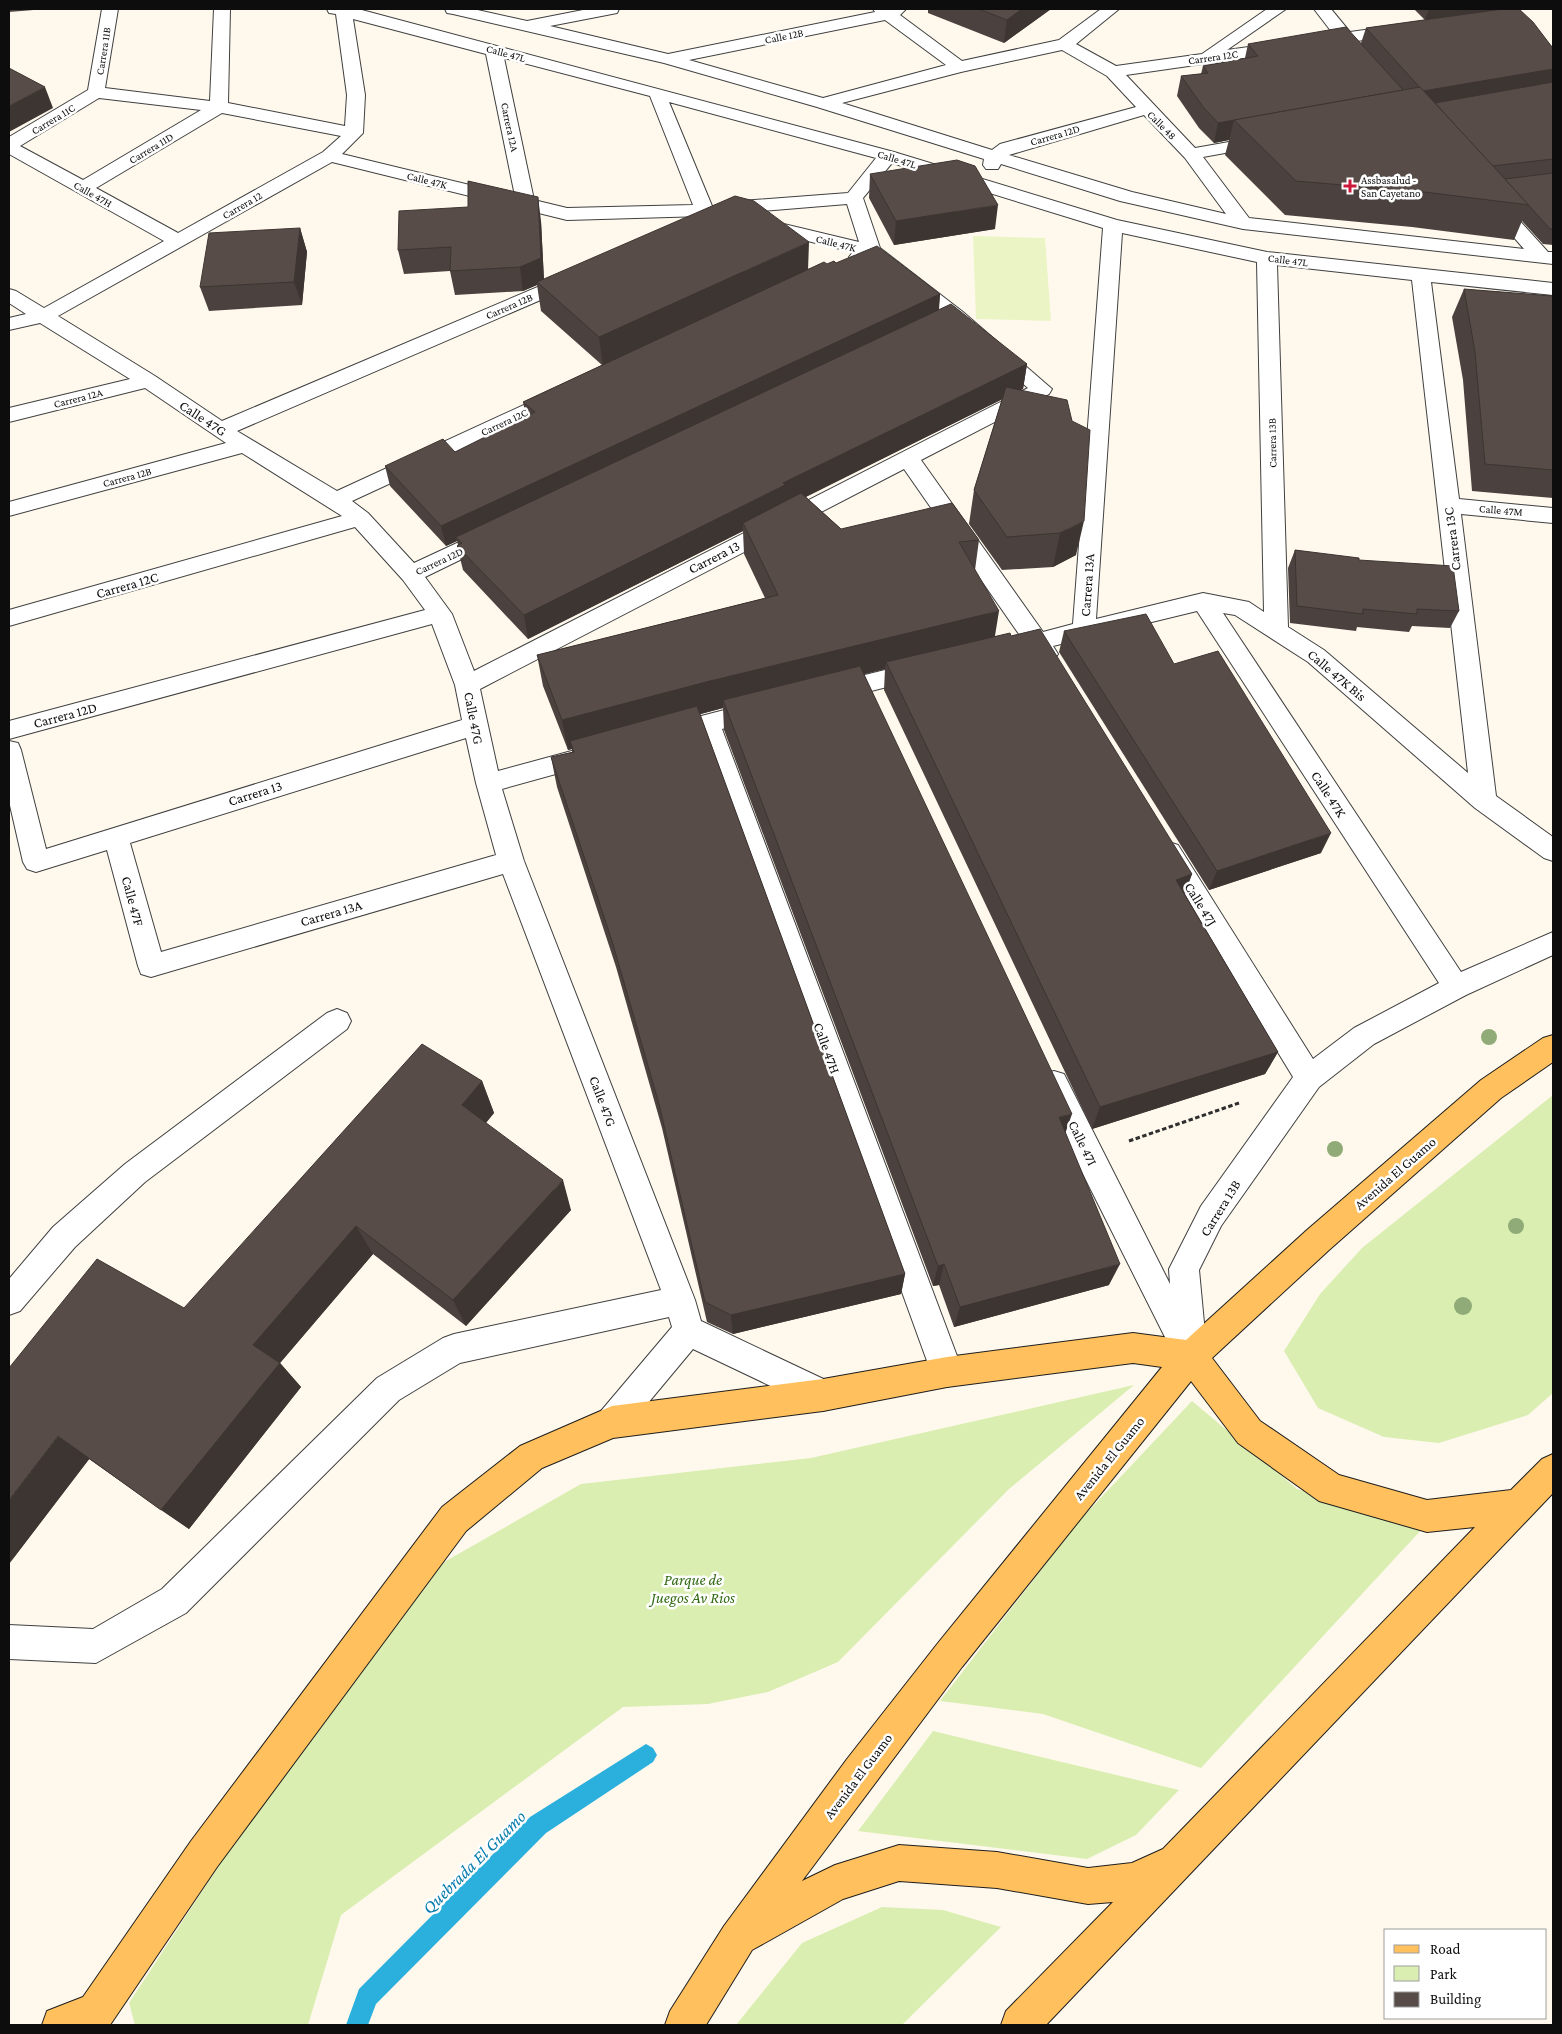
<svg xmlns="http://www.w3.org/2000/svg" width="1562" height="2034" viewBox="0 0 1562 2034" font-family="'Crimson Pro',serif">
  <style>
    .green { fill: #daeeb2 }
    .pitch { fill: #ebf4c5 }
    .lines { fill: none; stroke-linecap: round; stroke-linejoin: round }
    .stream { fill: #2bafdc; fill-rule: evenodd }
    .minor-casing { stroke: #404040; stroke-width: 2 }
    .major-casing { stroke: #1e1e1e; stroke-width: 2 }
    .path { stroke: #2f2f2f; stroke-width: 3; stroke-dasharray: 4.5 2.5; stroke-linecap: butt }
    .minor { fill: #fff; fill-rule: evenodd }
    .major { fill: #ffc05d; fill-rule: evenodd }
    .tree { fill: #90ab77 }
    .wall { fill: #4b413e }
    .shaded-wall { fill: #3d3532 }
    .building { fill: #574c48; stroke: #3d3532 }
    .poi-dot { fill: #cc163a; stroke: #fff; stroke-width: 2 }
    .labels { text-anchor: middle; stroke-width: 5; stroke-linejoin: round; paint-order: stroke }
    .far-street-label { font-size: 11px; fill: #0d0d0d; stroke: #fff }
    .far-poi-label { font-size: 11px; fill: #0d0d0d; stroke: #fff; text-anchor: start }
    .street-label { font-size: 14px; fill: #0d0d0d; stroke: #fff }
    .near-park-label { font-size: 16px; font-style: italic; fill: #356c16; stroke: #fff }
    .near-water-label { font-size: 18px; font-style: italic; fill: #097dad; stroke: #fff }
  </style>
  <rect width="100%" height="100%" fill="#fff9ed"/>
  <g class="green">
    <polygon points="1553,1095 1553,1393 1528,1415 1439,1443 1384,1437 1318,1408 1284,1351 1320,1294 1362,1248"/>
    <polygon points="1134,1385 1009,1489 838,1662 768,1692 708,1704 623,1707 341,1915 308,2025 135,2025 129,2003 350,1665 423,1574 581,1484 811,1458"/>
    <polygon points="1192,1401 1297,1489 1423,1528 1201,1768 1043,1714 940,1701 1078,1522"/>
    <polygon points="933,1731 1179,1790 1136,1835 1087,1859 858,1831"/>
    <polygon points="882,1907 943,1910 1001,1927 902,2025 736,2025 802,1943"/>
  </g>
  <polygon class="pitch" points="973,236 1045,238 1051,321 976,319"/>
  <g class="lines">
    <polygon class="stream" points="646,1744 653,1748 657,1755 653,1762 546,1833 376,2004 368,2025 346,2025 359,1989 530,1817"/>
    <defs>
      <g id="minor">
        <path d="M102,9H118L105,88L210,101L214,9H230L228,103L345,126L347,95L336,14L329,13L327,9H358L894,152L1117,220L1267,252L1553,283V295L1431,282L1459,499L1553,508V523L1461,514L1496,796L1553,837V861L1544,858L1475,808L1308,662L1235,615L1223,613L1461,972L1553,932V955L1466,995L1374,1044L1319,1087L1221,1226L1199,1270L1206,1344L1204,1349L1207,1356L1202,1367L1191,1371L1180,1367L1078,1164L1040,1083L1044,1074L1054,1071L1064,1074L1170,1284L1169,1269L1201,1206L1293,1077L1160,859L1156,852L1160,845L1169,842L1178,845L1313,1059L1354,1028L1439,983L1197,611L1053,646L1058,654L1054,660C1043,664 1038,661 1032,651L1010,657L1002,654L998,648L1002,642L1021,637L904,469L480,689L498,771L590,746L599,748L602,755L599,762L502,789L524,861L695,1300L701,1321L834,1384L839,1395L834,1406L823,1411L693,1349L623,1433L612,1438L601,1433L596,1422L601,1411L672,1327L669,1317L460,1363L399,1400L186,1613L96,1663L9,1659V1625L93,1629L162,1589L377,1378L443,1338L454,1334L661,1290L503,874L151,977L141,974L138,966L107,850L36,872L27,869L23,862L9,801V741L18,743L21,750L46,849L462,720L455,685L432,624L9,739V721L425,610L403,580L355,527L9,626V610L342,516L242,453L9,516V502L226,443L145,388L9,422V408L130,379L40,323L9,330V318L26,314L9,303V289L16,291L44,308L164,241L9,154V137L88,90ZM353,19L486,54L515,196L342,154L363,133L365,95ZM504,58L650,96L693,205L567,208L534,200ZM99,98L201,110L83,180L20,146ZM669,102L876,158L848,193L728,202L721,204L719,208L712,206ZM222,113L341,136L323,152L178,233L96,188ZM332,162L567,220L704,216L853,252L849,257L852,261L859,263L870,259L949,320L1028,388L474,671L452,614L425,577L501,540L504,535L501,530L493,527L485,530L414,563L368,513L352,501L566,402L569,397L566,392L559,390L552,392L337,491L237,431L580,283L583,279L580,275H566L222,421L155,376L58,316ZM892,163L1103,228L1073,624L1043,632L921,460L1049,394L1052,389L963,312L880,248L863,198ZM847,204L859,242L738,213ZM1122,233L1257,262L1264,612L1249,602L1203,593L1096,619ZM1277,265L1412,280L1468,773L1324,650L1288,627ZM466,738L476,783L496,855L161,952L130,843Z"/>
        <path d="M445,9H473L527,21L588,9H619L617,13L550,26L668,54L875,12L873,9H906L900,15L962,61L1059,40L1101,9H1119L1076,44L1116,66L1202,54L1267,9H1286L1227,50L1334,35L1314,9H1331L1350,32L1401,25L1407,26L1409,30L1407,34L1401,35L1357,41L1362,48L1360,52C1350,54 1347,51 1342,44L1126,75L1195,148L1263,136L1269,137L1272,141L1269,145L1203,157L1249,218L1524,249L1484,203L1486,199H1500L1548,252H1553V264L1243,229L1120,201L1001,164L998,169H986L983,165L984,159L817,107L664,63L453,14L447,13ZM885,20L946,65L823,98L689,60ZM1062,50L1107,76L1136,107L1000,144L992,150L842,103L961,72ZM1144,115L1185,158L1226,214L1132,192L1009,155Z"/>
        <polygon points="922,661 930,664 934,670 930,676 832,701 824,698 820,692 824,686 832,683"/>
        <polygon points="759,701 768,704 771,710 768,716 722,729 963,1372 958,1383 947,1387 936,1383 931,1372 700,735 668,743 659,741 656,734 659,727"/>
        <polygon points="337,1009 347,1013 351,1021 347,1029 145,1182 75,1247 20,1311 9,1315 9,1279 53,1227 125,1164 327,1013"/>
      </g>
      <path id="major" d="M1553,1035V1062L1501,1098L1329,1250L1212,1358L1260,1421L1339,1475L1427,1500L1511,1490L1542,1459L1553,1454V1493L1046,2025H1001L1006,2011L1113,1902L1088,1904L997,1888L899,1881L843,1899L752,1950L706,2025H665L670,2011L724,1926L847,1759L938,1643L1162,1367L1133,1363L947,1387L823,1411L613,1438L542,1468L466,1531L217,1867L110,2025H42L47,2011L83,1997L191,1841L442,1507L520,1446L612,1406L823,1379L947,1357L1133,1333L1186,1340L1307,1230L1481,1080L1543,1038ZM1191,1381L1238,1443L1319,1501L1427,1532L1475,1527L1163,1849L1132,1863L1088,1868L997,1852L899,1845L835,1865L802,1881L962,1667Z"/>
    </defs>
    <use href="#minor" class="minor-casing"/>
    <use href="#major" class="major-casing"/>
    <polyline class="path" points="1129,1141 1239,1103"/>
    <use href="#minor" class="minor"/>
    <use href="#major" class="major"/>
  </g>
  <g class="tree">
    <circle cx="1489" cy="1037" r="8"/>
    <circle cx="1335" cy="1149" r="8"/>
    <circle cx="1516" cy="1226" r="8"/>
    <circle cx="1463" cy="1306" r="9"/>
  </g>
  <g class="wall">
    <polygon points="9,9 46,9 9,12"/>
    <polygon points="928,9 1051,9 1004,43 928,13"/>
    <polygon points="1414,9 1499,9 1498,9 1553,47 1553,245 1543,244 1522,221 1514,240 1412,227 1285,215 1225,155 1229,140 1214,143 1199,128 1177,96 1181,76 1201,74 1203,66 1245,58 1248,44 1361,43 1366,28 1425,20"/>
    <polygon points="870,174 995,229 894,245 869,198"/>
    <polygon points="541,221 544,279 808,269 827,264 836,263 940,294 939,310 1027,364 1023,389 1020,390 1076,555 1053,567 1002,570 969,524 974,490 1002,399 806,497 841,529 979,540 975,570 995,636 1011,636 1192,874 1185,894 1278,1052 1265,1074 1092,1129 884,690 885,669 864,674 1065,1132 1109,1285 954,1327 939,1285 933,1286 724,730 723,708 700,714 905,1274 901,1294 733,1334 707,1322 662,1128 616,967 557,787 551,757 572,752 572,749 568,750 543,686 537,655 765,598 744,554 743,531 528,639 463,570 457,546 458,545 457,541 446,546 390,486 385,466 455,452 526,417 523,402 602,365 541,311 537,285 523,291 455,295 450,271 404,274 398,250"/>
    <polygon points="300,228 307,252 302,305 209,311 200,287"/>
    <polygon points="1464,289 1553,296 1553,498 1472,491 1463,380 1452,317"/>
    <polygon points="1295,550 1359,560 1459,611 1450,628 1412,626 1409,632 1357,627 1356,631 1290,623 1288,568"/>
    <polygon points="1064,631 1174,664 1321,853 1209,890 1059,652"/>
    <polygon points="482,1081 494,1113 486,1123 571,1210 466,1326 373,1254 280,1363 301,1387 189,1529 89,1459 9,1564 184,1308"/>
  </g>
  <g class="shaded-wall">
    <polygon points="1022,9 1051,9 1004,43 1007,20"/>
    <polygon points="1429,9 1499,9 1498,10 1425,20"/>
    <polygon points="1553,69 1553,83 1418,106 1423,91"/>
    <polygon points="45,87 53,108 9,132 9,106"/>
    <polygon points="1403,90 1396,110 1234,120 1229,140 1214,143 1218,123"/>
    <polygon points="538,197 541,221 544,282 537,282 537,285 523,291 520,267"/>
    <polygon points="998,205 995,229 894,245 896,221"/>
    <polygon points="300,228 307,252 302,305 294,282"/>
    <polygon points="809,242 808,271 603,366 599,337"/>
    <polygon points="940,294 938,315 456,537 457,541 446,546 441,526"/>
    <polygon points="1027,364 1023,389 785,507 743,523 743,531 528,639 524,615 783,483"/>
    <polygon points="1084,521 1076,555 1053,567 1060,533"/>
    <polygon points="999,611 994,642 886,662 885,669 726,708 723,700 723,708 573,749 570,741 572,749 568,750 562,720 706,682"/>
    <polygon points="1331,833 1321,853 1209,890 1217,871"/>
    <polygon points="1192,874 1182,899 1176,880"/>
    <polygon points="1278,1052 1265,1074 1092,1129 1100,1107"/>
    <polygon points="482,1081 494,1113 474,1136 462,1105"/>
    <polygon points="1072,1114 1064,1137 1059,1117"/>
    <polygon points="563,1180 571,1210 466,1326 453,1300"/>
    <polygon points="356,1226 373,1254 280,1363 301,1387 189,1529 161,1510 253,1345"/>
    <polygon points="944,1264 939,1285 933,1286 938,1266"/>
    <polygon points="1120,1264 1109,1285 954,1327 960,1307"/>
    <polygon points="905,1274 901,1294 733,1334 731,1315"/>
    <polygon points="58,1436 90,1458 9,1564 9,1500"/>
  </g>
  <g class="building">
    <polygon points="979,9 1022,9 1007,20"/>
    <polygon points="1503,9 1519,9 1533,22 1552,47 1553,47 1553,69 1423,91 1366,28"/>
    <polygon points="1346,27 1403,90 1218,123 1204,108 1181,76 1208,73 1203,66 1258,56 1248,44"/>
    <polygon points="9,68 45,87 9,106"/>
    <polygon points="1553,82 1553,159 1492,166 1435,103"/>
    <polygon points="1420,87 1529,205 1424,192 1296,181 1234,120"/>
    <polygon points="957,160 975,166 998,205 896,221 870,174"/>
    <polygon points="1553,173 1553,229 1550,229 1505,179"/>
    <polygon points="468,181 538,197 541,258 520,267 450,271 451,247 398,250 399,211 468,207"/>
    <polygon points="735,196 754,201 809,242 599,337 537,282"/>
    <polygon points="300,228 294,282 200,287 209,233"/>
    <polygon points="877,246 940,294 441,526 385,466 443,439 455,452 535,412 523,402 824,262 827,264 834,261 836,263"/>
    <polygon points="1464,289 1553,296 1553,470 1485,464 1475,352"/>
    <polygon points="951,304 1027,364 783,483 785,485 524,615 457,546 462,543 456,537"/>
    <polygon points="1006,387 1067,400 1072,421 1090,430 1084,521 1060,533 1007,537 974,490"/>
    <polygon points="801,493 841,529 952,503 979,540 959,542 999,611 706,682 562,720 537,655 778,595 743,523"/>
    <polygon points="1295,550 1359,558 1359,560 1453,566 1459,611 1417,609 1417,614 1363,609 1363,614 1297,606"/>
    <polygon points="1146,614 1174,664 1218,651 1331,833 1217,871 1064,631"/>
    <polygon points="1040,629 1192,874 1176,880 1278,1052 1100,1107 886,662 1010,633 1011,636"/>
    <polygon points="860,666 1072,1114 1059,1117 1120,1264 960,1307 944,1264 938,1266 723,700"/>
    <polygon points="697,706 905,1274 731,1315 705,1302 659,1104 612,941 551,757 574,752 570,741"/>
    <polygon points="422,1044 482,1081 462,1105 563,1180 453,1300 356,1226 253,1345 280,1363 161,1510 58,1436 9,1500 9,1368 97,1259 184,1308"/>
  </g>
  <path class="poi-dot" d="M1347.5 178.5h5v5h5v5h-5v5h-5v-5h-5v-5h5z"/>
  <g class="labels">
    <g class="far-street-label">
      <text transform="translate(784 36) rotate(-11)" y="4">Calle 12B</text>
      <text transform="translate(103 51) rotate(-81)" y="4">Carrera 11B</text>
      <text transform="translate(506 53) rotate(15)" y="4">Calle 47L</text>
      <text transform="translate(1213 57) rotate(-8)" y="4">Carrera 12C</text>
      <text transform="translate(53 119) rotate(-31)" y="4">Carrera 11C</text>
      <text transform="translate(1162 125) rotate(45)" y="4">Calle 48</text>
      <text transform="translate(510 127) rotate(78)" y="4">Carrera 12A</text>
      <text transform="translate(1055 135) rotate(-16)" y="4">Carrera 12D</text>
      <text transform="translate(151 148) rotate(-31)" y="4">Carrera 11D</text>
      <text transform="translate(897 159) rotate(17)" y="4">Calle 47L</text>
      <text transform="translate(427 180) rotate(14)" y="4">Calle 47K</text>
      <text transform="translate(93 194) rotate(29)" y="4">Calle 47H</text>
      <text transform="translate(242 205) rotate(-30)" y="4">Carrera 12</text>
      <text transform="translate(836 243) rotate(14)" y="4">Calle 47K</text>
      <text transform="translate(1288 260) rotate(7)" y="4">Calle 47L</text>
      <text transform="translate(509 306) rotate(-23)" y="4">Carrera 12B</text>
      <text transform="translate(78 398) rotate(-14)" y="4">Carrera 12A</text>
      <text transform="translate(504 422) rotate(-25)" y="4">Carrera 12C</text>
      <text transform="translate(1272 443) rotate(-91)" y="4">Carrera 13B</text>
      <text transform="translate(127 477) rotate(-15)" y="4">Carrera 12B</text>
      <text transform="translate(1501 510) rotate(5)" y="4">Calle 47M</text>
      <text transform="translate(439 561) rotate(-25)" y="4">Carrera 12D</text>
    </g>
    <g class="far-poi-label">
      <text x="1361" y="184">Assbasalud -<tspan x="1361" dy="13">San Cayetano</tspan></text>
    </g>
    <g class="street-label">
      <text transform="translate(203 418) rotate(33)" y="5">Calle 47G</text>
      <text transform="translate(1452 539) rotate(-97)" y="5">Carrera 13C</text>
      <text transform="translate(714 557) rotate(-27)" y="5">Carrera 13</text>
      <text transform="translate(127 585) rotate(-16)" y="5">Carrera 12C</text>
      <text transform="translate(1087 585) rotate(-86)" y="5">Carrera 13A</text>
      <text transform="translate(1337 675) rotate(40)" y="5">Calle 47K Bis</text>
      <text transform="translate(65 715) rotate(-15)" y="5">Carrera 12D</text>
      <text transform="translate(474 718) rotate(79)" y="5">Calle 47G</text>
      <text transform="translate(255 793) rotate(-17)" y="5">Carrera 13</text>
      <text transform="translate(1329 794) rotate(57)" y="5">Calle 47K</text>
      <text transform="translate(133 901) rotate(75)" y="5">Calle 47F</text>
      <text transform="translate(1201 904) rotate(58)" y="5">Calle 47J</text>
      <text transform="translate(331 913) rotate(-16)" y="5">Carrera 13A</text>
      <text transform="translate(827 1048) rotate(70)" y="5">Calle 47H</text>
      <text transform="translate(603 1101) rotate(69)" y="5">Calle 47G</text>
      <text transform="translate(1083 1143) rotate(64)" y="5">Calle 47I</text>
      <text transform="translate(1395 1173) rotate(-41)" y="5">Avenida El Guamo</text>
      <text transform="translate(1220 1208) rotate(-58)" y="5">Carrera 13B</text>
      <text transform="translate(1109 1458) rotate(-51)" y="5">Avenida El Guamo</text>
      <text transform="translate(858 1776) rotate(-53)" y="5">Avenida El Guamo</text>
    </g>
    <g class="near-park-label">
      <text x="693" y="1585">Parque de<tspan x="693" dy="18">Juegos Av Rios</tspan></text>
    </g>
    <g class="near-water-label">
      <text transform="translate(474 1862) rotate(-45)" y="6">Quebrada El Guamo</text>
    </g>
  </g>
  <rect width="1562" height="2034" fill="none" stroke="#0d0d0d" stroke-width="20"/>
  <rect x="1384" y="1929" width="162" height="90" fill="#ffffff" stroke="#9e9e9e"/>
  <rect x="1394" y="1945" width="25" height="8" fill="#ffc05d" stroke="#9e9e9e"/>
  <text x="1430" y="1954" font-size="15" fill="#0d0d0d">Road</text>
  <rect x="1394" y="1966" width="25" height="15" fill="#daeeb2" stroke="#9e9e9e"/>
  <text x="1430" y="1979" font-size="15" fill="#0d0d0d">Park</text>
  <rect x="1394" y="1992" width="25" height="15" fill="#574c48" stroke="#9e9e9e"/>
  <text x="1430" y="2004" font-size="15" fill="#0d0d0d">Building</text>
</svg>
